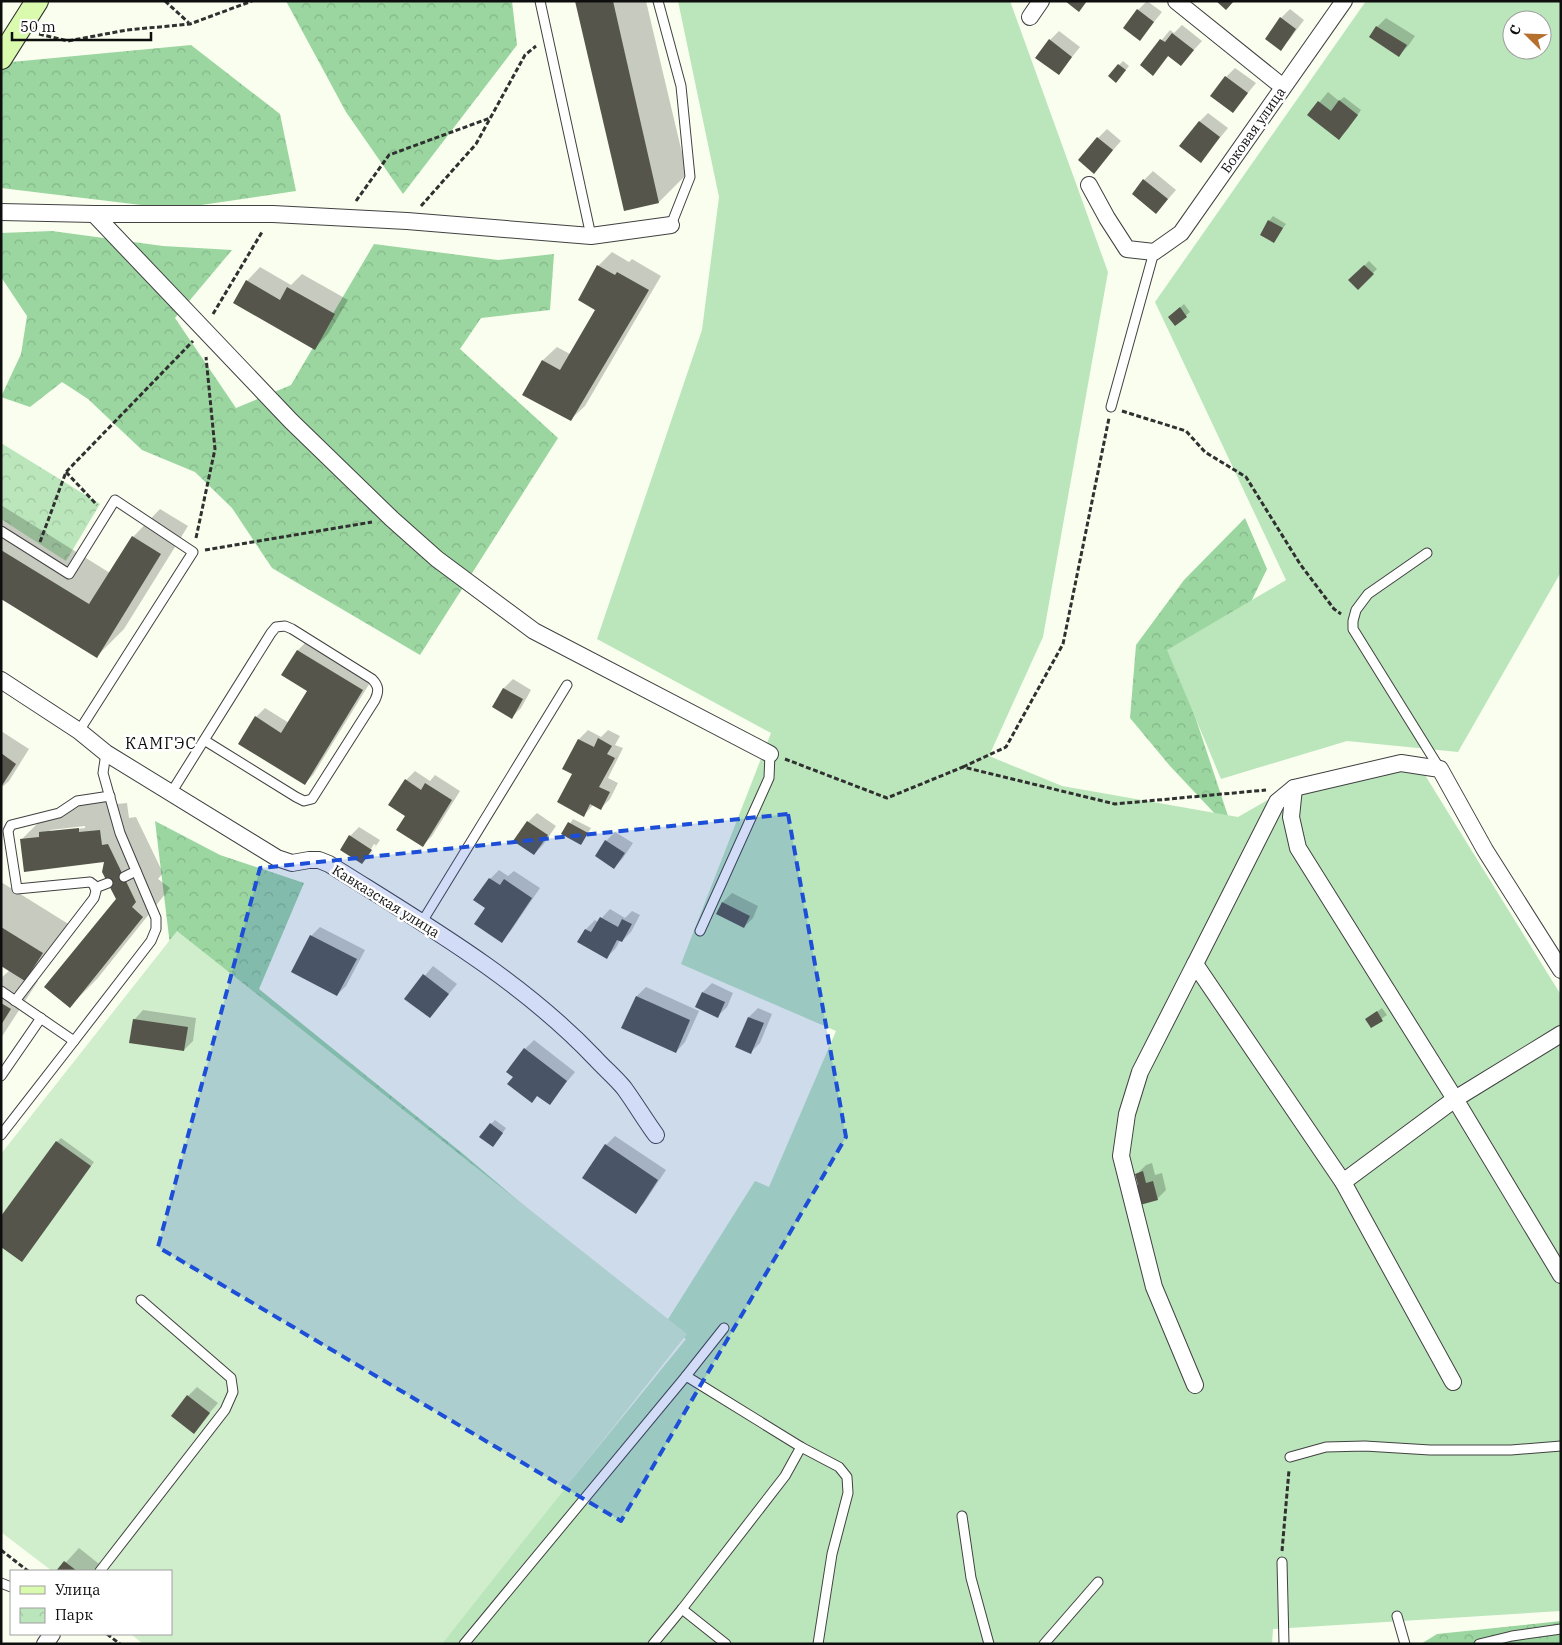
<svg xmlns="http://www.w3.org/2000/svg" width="1562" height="1645" viewBox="0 0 1562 1645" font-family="'IBM Plex Serif',serif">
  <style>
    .forest { fill: url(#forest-crowns) }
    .park { fill: url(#park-crowns) }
    .garden { fill: #bbe6bb; fill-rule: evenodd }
    .pitch { fill: #d0eecc }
    .shadow { fill: #0003; fill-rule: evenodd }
    .building { fill: #56554b }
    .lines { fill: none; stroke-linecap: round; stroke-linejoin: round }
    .lane-casing { stroke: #414141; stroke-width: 11 }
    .street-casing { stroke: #414141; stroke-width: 18 }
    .secondary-casing { stroke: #303030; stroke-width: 24 }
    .path { stroke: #303030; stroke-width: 3; stroke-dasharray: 5 2.5; stroke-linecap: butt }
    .lane { stroke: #fff; stroke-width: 9 }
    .street { stroke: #fff; stroke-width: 16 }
    .secondary { stroke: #dafaae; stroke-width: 22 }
    .marked { fill: #1d4ed8; fill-opacity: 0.2; stroke: #1d4ed8; stroke-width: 4; stroke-dasharray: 10 6; stroke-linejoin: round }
    .labels { text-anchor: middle; stroke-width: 5; stroke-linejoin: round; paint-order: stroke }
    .street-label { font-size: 14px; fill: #0e0e0e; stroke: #fff }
    .quarter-label { font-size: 16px; letter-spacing: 1px; fill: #0e0e0e; stroke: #fff }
  </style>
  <defs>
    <pattern id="forest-crowns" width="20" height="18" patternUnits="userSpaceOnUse" patternTransform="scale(1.25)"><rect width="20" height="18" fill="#9bd6a0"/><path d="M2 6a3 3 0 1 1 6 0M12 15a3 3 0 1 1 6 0" fill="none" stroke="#84b689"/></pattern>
    <pattern id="park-crowns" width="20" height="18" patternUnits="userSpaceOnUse" patternTransform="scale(1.25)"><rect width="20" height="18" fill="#bbe6bb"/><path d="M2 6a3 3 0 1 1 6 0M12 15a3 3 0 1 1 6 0" fill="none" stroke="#a0c4a0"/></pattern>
  </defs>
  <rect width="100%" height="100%" fill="#f9feef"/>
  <g class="forest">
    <polygon points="286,1 512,1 517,45 403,194 346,112"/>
    <polygon points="191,45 280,114 296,191 174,209 1,188 1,63"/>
    <polygon points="52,231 163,246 232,250 175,318 236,408 291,385 374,244 498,260 554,254 550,310 481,318 460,349 558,438 420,655 272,568 232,508 195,472 142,450 88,399 62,382 30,407 1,397 21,354 27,316 1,277 1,233"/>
    <polygon points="1245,518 1267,569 1231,643 1185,686 1234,834 1170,766 1130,718 1136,645 1184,580"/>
    <polygon points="155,821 220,855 304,883 259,989 462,1153 594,1265 173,970"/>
    <polygon points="1561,1621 1561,1644 1421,1644 1437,1634"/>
  </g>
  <polygon class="park" points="1,443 100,504 66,561 1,519"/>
  <g class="garden">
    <polygon points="678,1 1010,1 1108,272 1043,637 989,756 1062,786 1238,817 1285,790 1420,767 1561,995 1561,1611 1273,1629 1272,1644 438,1644 686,1339 665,1324 755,1181 769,1187 836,1031 681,964 771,733 597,639 702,330 719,197"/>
    <path d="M1366,1H1561V572L1458,752L1347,741L1221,779L1167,650L1286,580L1155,302ZM1512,20H1542V50H1512Z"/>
  </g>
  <polygon class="pitch" points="177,931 687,1334 442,1644 143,1644 131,1634 171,1634 171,1571 52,1571 1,1532 1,1154"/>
  <g class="shadow">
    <polygon points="576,1 646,1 687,174 659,202 625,210"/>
    <polygon points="1147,1 1162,12 1140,39 1138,10"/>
    <polygon points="1290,9 1304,20 1289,40 1280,49 1281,18"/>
    <polygon points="1386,18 1415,36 1408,46 1399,55 1371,37 1377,27"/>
    <polygon points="1182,25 1202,41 1181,64 1169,55 1153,74 1141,65 1170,30 1174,33"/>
    <polygon points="1059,31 1080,47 1059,73 1050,40"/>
    <polygon points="1123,61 1129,66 1120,77 1119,65"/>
    <polygon points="1235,68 1256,83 1233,111 1226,77"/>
    <polygon points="1328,92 1339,101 1344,97 1361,110 1348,129 1339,138 1309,115"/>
    <polygon points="1208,113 1228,128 1201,161 1199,122"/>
    <polygon points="1107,129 1121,141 1094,172 1098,138"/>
    <polygon points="1153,171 1176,190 1156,213 1144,180"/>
    <polygon points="1273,216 1286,224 1274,241 1269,221"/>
    <polygon points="612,252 629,262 632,259 661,276 585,406 571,419 543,360 557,347 570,354 596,309 598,266"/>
    <polygon points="1369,261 1377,269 1358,288 1350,280"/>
    <polygon points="260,267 291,285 302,274 348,300 328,334 315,348 247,281"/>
    <polygon points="1184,304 1190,312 1176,324 1174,313"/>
    <polygon points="1,505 110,573 133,537 160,509 188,526 124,629 96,657 1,597"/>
    <polygon points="307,641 371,681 313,775 304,784 256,717 265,708 289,723 309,691 283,675 298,650"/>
    <polygon points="513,679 531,690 521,708 512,717 493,707 504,688"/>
    <polygon points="588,730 601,737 608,730 620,736 615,745 623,748 608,778 618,783 610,799 601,808 594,804 584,815 574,773 564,768 579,739"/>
    <polygon points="1,731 29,749 9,781 1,788"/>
    <polygon points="415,771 430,781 435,775 460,791 432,836 423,845 407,816 406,780"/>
    <path d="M106,801L107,805L127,803L129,818L136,817L163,873L158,879L170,888L97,979L70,1006L117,899L105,861L21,840L49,812L68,805ZM85,826V828L50,832V830Z"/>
    <polygon points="537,813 556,826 543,845 534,854 528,822"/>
    <polygon points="573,819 591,828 581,844 563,834"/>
    <path d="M359,827L380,840L371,853L362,862L350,836ZM374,844L376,845L371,854H368Z"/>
    <polygon points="615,832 633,843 623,858 614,868 606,841"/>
    <polygon points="499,870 508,876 514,871 540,888 510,932 501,941 486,907 490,879"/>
    <polygon points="1,882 70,925 29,976 38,981 1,1038 1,978 10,970 1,964"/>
    <polygon points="732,893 758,906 753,918 744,927 718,914 723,902"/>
    <polygon points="610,909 625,918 632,911 640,915 631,932 622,941 620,940 616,948 607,957 586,929 595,920 598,922"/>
    <polygon points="320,927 365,950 346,986 337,995 311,936"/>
    <polygon points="433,966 457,984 430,1017 406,998"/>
    <polygon points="712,983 733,993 727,1007 718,1016 703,992"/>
    <polygon points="646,987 699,1011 685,1042 676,1052 623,1028 637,996"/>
    <polygon points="758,1008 772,1014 760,1043 751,1052 737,1046 749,1017"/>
    <polygon points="1382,1008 1387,1015 1371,1026 1367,1019"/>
    <polygon points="143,1010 196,1018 193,1041 184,1050 134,1020"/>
    <polygon points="534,1040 575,1072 549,1103 514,1077 525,1049"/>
    <polygon points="495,1120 506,1128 497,1141 491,1124"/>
    <polygon points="615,1136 666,1170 644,1203 635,1212 606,1145"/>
    <polygon points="61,1138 94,1162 26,1256 57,1142"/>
    <polygon points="1152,1163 1155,1175 1162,1173 1166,1190 1157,1199 1136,1186 1139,1183 1137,1174 1146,1165"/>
    <polygon points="197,1387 218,1403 193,1432 188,1396"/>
    <polygon points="79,1548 108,1571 58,1571"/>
  </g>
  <g class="building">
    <polygon points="575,1 613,1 659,203 624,211"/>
    <polygon points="1065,1 1087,1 1079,12"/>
    <polygon points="1216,1 1234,1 1226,10"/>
    <polygon points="1137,9 1154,22 1140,41 1123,28"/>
    <polygon points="1280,17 1296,29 1281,51 1265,39"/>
    <polygon points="1376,26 1407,45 1399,57 1369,37"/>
    <polygon points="1172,33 1194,50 1181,66 1168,56 1153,76 1140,65 1160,39 1165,42"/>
    <polygon points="1049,39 1072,57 1059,75 1035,58"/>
    <polygon points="1118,64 1126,70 1116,83 1108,76"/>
    <polygon points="1225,76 1248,93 1233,113 1210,96"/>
    <polygon points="1339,100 1358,115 1339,140 1307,115 1318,101 1331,111"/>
    <polygon points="1199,121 1220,137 1201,163 1179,146"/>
    <polygon points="1097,137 1113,150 1094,174 1078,160"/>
    <polygon points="1143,179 1168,199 1156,214 1132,194"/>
    <polygon points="1268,220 1283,228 1274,243 1260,235"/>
    <polygon points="597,265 615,275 617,272 649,290 571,421 522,395 542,360 560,370 595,310 578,300"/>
    <polygon points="1364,265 1374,274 1358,290 1348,280"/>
    <polygon points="246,280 280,300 287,287 335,314 315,350 233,303"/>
    <polygon points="1180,307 1187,317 1175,326 1168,317"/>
    <polygon points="132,536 161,554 97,658 1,599 1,550 89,604"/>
    <polygon points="297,650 363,690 305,785 238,744 255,716 281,733 307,691 281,675"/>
    <polygon points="503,688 523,699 512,719 492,707"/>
    <polygon points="598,738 612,746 607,754 615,758 599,787 610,792 601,810 590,804 584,817 557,802 572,774 562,769 578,739 594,747"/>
    <polygon points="1,753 16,764 1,787"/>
    <polygon points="405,779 421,790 425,783 452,800 423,847 396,830 405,816 388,805"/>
    <polygon points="527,821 548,835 534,855 513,841"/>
    <polygon points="568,822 588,833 581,845 561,834"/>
    <polygon points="79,828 79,832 100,830 102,845 108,844 136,902 132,907 143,917 70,1008 44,987 116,899 102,872 104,862 24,872 20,839 39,837 39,832"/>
    <polygon points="349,835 372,850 362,864 340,850"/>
    <polygon points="605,840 625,853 614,869 595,856"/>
    <polygon points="489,878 500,885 504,879 532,898 502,943 474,924 485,908 473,900"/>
    <polygon points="722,902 750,916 744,928 716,914"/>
    <polygon points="600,917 618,927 622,919 632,924 622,942 617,940 607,959 577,942 585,929 591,932"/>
    <polygon points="1,927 43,953 25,981 1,966"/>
    <polygon points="310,935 357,959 337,996 291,972"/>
    <polygon points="423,974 449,994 430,1018 404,999"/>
    <polygon points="702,992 725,1002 718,1018 695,1007"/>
    <polygon points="636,996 690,1020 676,1053 621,1028"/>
    <polygon points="1,1003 11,1009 1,1025"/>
    <polygon points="1377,1011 1383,1021 1371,1028 1365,1019"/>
    <polygon points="748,1017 764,1023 751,1054 735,1047"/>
    <polygon points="133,1019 188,1027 184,1051 129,1043"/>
    <polygon points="524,1048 567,1081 550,1105 537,1096 532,1103 507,1084 513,1077 506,1072"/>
    <polygon points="490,1123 503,1133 493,1147 479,1137"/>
    <polygon points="56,1141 91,1166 22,1262 1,1247 1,1216"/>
    <polygon points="605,1144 658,1180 636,1214 582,1178"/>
    <polygon points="1143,1171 1146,1183 1153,1181 1158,1200 1140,1205 1135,1185 1138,1185 1135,1174"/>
    <polygon points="187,1395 210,1413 194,1434 171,1416"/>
    <polygon points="64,1561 77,1571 56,1571"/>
  </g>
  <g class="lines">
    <defs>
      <g id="lane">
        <polyline points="540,1 591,236"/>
        <polyline points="658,1 681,86 690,177 671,225"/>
        <polyline points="1111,407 1154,252"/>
        <polyline points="1,531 69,574 115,500 193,552 79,731"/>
        <polyline points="1427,553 1368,594 1356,610 1353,621 1353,629 1440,769"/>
        <path d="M171,793L271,633L276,627L285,626L292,629L372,679C379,686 379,691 375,700L312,799L304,801L296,797L204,740"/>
        <polyline points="124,877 136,871"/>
        <polyline points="95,888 108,883"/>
        <polyline points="422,922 567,685"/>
        <polyline points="700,931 769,778 770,754"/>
        <polyline points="1,991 74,1041 151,941 156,929 156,918 120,833 103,773 106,753"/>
        <polyline points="15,1001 94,898 96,891 94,885 90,882 17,889 8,831 11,825 59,813 77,801 110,796"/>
        <polyline points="1,1076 41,1018"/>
        <polyline points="1,1135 74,1041"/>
        <polyline points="686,1376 724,1328"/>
        <polyline points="801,1447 839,1467 847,1477 848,1493 832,1554 818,1644"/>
        <polyline points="1290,1457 1326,1447 1365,1446 1430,1450 1511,1450 1561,1446"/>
        <polyline points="962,1516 971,1578 989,1644"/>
        <polyline points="1282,1562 1284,1644"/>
        <polyline points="100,1571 225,1410 233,1392 231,1378 141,1300"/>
        <polyline points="1,1583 11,1587"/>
        <polyline points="682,1609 726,1644"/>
        <polyline points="1397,1616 1405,1644"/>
        <polyline points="464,1644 686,1376 801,1447 785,1476 682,1609 653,1644"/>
        <polyline points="1044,1644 1098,1582"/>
        <polyline points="1479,1644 1512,1636 1561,1629"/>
      </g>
      <g id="street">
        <polyline points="1176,1 1283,87"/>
        <polyline points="1030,17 1041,1"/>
        <polyline points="1089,185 1107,218 1127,249 1154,252 1181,233 1344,1"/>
        <polyline points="1,212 94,214 291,421 392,519 437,559 534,631 770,754"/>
        <polyline points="94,214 273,214 407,221 591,236 671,225"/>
        <path d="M1,680L79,731L106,753L277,858L292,863L309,860H319L329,864C421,922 519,978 595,1058C604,1068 615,1077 624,1088C635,1103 645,1120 656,1135"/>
        <polyline points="1294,788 1291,817 1298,848 1455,1099 1343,1182"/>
        <polyline points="1195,964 1277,802 1294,788 1401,763 1440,769 1485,850 1561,970"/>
        <polyline points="1561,1034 1455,1099 1561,1275"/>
        <polyline points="1195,1385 1154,1287 1121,1156 1127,1114 1140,1072 1195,964 1343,1182 1453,1382"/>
        <polyline points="45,1644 52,1634"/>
      </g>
      <polyline id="secondary" points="1,58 37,1"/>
    </defs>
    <use href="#lane" class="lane-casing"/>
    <use href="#street" class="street-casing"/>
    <use href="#secondary" class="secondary-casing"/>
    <g class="path">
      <polyline points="165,1 189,23"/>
      <polyline points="39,34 68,41 127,30 190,24 252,1"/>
      <polyline points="356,201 389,155 490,118"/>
      <polyline points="421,206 476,144 525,55 536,46"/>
      <polyline points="213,314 262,232"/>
      <polyline points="1122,411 1186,431 1205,452 1246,477 1300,564 1334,609 1341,614"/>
      <polyline points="66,472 97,505"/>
      <polyline points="196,538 215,449 206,357"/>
      <polyline points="40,542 66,472 193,341"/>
      <polyline points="205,550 372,522"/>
      <polyline points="785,759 887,798 963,767 1115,804 1266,790"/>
      <polyline points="963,767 1006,747 1063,644 1109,418"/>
      <polyline points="1,1550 28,1571"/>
      <polyline points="1282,1551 1289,1470"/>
      <polyline points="107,1634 120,1644"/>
    </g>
    <use href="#lane" class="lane"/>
    <use href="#street" class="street"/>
    <use href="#secondary" class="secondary"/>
  </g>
  <path class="marked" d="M788,814L846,1137L621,1521L158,1247L260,868Z"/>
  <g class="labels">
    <g class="street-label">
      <text transform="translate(1253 130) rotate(-55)" y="5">Боковая улица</text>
      <text transform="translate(386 901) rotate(32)" y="5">Кавказская улица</text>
    </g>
    <g class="quarter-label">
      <text x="161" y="749">КАМГЭС</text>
    </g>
  </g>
  <rect width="1562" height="1645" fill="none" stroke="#0e0e0e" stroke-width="5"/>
  <rect x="10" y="1570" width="162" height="65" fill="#ffffff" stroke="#9f9f9f"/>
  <rect x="20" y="1586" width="25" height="8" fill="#dafaae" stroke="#9f9f9f"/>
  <text x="55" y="1595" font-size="15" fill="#0e0e0e">Улица</text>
  <rect x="20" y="1608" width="25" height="15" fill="url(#park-crowns)" stroke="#9f9f9f"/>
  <text x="55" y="1620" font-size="15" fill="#0e0e0e">Парк</text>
  <g transform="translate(1527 35) rotate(293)"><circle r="24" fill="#ffffff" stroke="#9f9f9f"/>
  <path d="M0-4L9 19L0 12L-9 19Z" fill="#b5702e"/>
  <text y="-8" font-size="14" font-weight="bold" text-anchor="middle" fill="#0e0e0e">С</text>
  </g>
  <path d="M12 32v8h139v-8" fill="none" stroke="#0e0e0e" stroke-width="2.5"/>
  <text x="20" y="32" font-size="15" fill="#0e0e0e" stroke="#ffffff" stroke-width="4" paint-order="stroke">50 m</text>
</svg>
